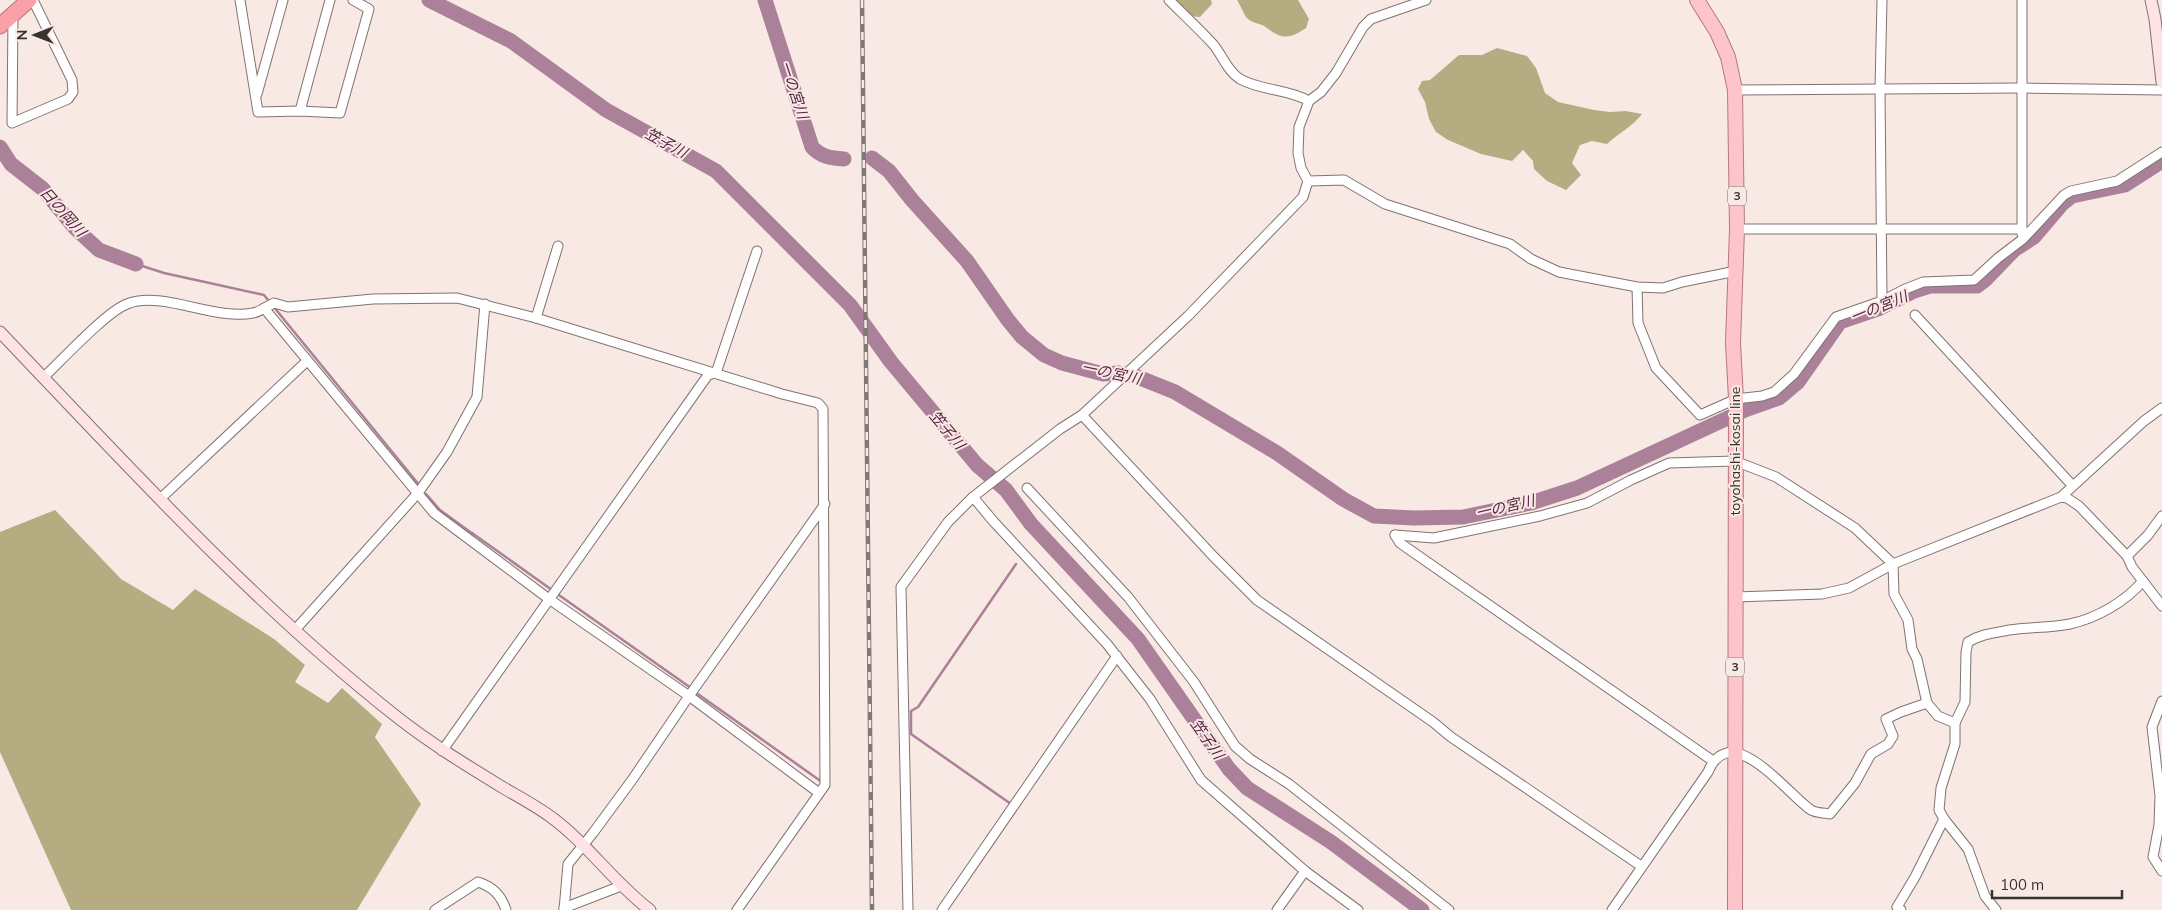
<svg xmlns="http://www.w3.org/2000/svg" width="2162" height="910" viewBox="0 0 2162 910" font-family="Mulish,'Noto Sans JP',sans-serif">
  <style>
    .forest { fill: #b5ad81 }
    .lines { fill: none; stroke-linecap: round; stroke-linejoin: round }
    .stream { stroke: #ab8199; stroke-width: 2.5 }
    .river { stroke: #ab8199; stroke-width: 15 }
    .street-casing { stroke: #80736e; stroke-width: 11 }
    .secondary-casing { stroke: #80736e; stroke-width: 13 }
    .primary-casing { stroke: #b7797f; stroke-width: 16 }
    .highway-casing { stroke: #b7797f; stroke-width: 17 }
    .street { stroke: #fff; stroke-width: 9 }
    .secondary { stroke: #fee2e5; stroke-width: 11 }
    .primary { stroke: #fdc5cb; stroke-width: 14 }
    .highway { stroke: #fb9fa9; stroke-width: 15 }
    .rail-casing { stroke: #817874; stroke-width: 4.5 }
    .rail { stroke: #f8e9e4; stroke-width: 2.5; stroke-dasharray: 8; stroke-linecap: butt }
    .labels { text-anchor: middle; stroke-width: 4; stroke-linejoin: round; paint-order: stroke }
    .shield { fill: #f8e9e4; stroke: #726966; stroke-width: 1 }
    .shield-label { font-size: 12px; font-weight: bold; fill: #383230 }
    .street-label { font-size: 14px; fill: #383230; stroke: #f8e9e4 }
    .water-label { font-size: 15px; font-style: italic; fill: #582345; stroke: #f8e9e4 }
  </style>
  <rect width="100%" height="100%" fill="#f8e9e4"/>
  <g class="forest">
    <polygon points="1176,0 1211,0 1212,4 1200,17 1189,16"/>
    <path d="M1237,0H1298L1309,19L1306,28C1287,41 1281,38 1264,26C1259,23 1251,23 1246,17C1243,12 1240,5 1237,0Z"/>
    <path d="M1497,48L1527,56L1536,68L1545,93L1558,102L1594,110L1610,112L1626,111L1642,114C1633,126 1619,133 1607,144L1592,141L1580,145L1572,163L1581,175L1566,190L1547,181L1534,169L1533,161L1523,150L1512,161L1481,154L1448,140L1436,132L1429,119L1425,102L1418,89L1422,81L1430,80L1459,55H1482Z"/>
    <polygon points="55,510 121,579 173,610 195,589 274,639 305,665 295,682 328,703 342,688 382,724 375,737 421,804 357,910 71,910 0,752 0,532"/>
  </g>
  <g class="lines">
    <g class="stream">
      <polyline points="136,264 164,273 264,295 420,486"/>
      <polyline points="426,494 440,510 473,534"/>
      <polyline points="472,533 552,590"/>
      <polyline points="556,593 691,688"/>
      <polyline points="695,692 822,782"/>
      <polyline points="1011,804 911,734 911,711 918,707 1016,564"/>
    </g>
    <g class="river">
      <polyline points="429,0 511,41 606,110 716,171 850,305 891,362 977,465 1006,490 1031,524 1138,639 1229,769 1247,788 1331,842 1422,910"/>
      <path d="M765,0L812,147C821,157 831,158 844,159"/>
      <polyline points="0,147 11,164 43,189 75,228 99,250 136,264"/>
      <polyline points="872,158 889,171 912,200 967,261 1008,320 1022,337 1044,355 1062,363 1103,374 1119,373 1135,376 1175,392 1277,453 1343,499 1374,516 1414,518 1463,517 1531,503 1577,488 1745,410 1779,398 1798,382 1840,322 1878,309 1914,291 1930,286 1977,286 1985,280 2014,250 2034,237 2062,204 2072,196 2125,185 2162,161"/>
    </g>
    <defs>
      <g id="street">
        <polyline points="240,0 258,112 300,111 340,113 369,9 353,0"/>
        <path d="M1169,0C1183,14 1198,28 1212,43C1222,54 1227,71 1240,79C1262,91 1288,89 1309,101"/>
        <polyline points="1882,0 1880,88 1882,301"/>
        <polyline points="2022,0 2022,234"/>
        <polyline points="13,15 12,123 68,99 73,92 72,80 33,0"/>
        <polyline points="1735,90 2021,88 2162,90"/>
        <polyline points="257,94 283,0"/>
        <polyline points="300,111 330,0"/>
        <polyline points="1308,181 1344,180 1385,204 1510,244 1531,259 1559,272 1637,287 1663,288 1682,282 1736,271"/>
        <polyline points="1737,229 2022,229"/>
        <polyline points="1637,287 1638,323 1656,368 1700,415 1736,399 1762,396 1774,392 1794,374 1836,317 1882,301 1903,290 1923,282 1974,280 1998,258 2023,239 2064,195 2071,191 2117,181 2162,152"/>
        <polyline points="264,308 434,513 549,599 689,696 819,793"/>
        <polyline points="1915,315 2072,485"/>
        <polyline points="536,318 558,246"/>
        <polyline points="716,373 757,251"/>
        <path d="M43,378C62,360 106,312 127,304C162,290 215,321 253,313C260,312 267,306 274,303L288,307L373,299L457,298L536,318L782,394L818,403L823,409L825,785L737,910"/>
        <polyline points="1082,415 1213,556 1257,600 1433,722 1451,737 1641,866"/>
        <polyline points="1027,488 1128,597 1194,682 1235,746 1250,759 1289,784 1449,910"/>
        <polyline points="973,497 994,522 1107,644 1150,699 1201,780 1305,871 1358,910"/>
        <polyline points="2061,497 2067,498 2079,506 2127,556 2132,567 2162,606"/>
        <polyline points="160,499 307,361"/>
        <polyline points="1395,535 1434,538 1540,516 1587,503 1631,480 1669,463 1735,461 1776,477 1855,528 1893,564 1894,594 1908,620 1912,649 1917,659 1927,703 1938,716 1955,723"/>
        <polyline points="1395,535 1400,543 1713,761"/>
        <polyline points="2127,556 2148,535 2162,516"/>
        <polyline points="1735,597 1822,594 1849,588 1893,564 2061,497 2144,421 2162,408"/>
        <polyline points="294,631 418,493 447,452 477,397 485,304"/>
        <polyline points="2162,701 2152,727 2160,796 2159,825 2153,857 2162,871"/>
        <polyline points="442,751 708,375 716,373"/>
        <polyline points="564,908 621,886"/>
        <path d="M435,910L478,882C493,887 501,895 506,910"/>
        <polyline points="564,910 568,864 593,833 632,780 689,696 825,504"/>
        <polyline points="908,910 901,587 948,522 973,497 1060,429 1082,415 1188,316 1303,197 1308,181 1301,168 1298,153 1299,127 1309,101 1321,92 1336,73 1363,27 1371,19 1426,0"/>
        <polyline points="942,910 1117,656"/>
        <polyline points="1277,910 1305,871"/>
        <path d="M1612,910L1708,772C1731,717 1788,795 1811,810C1816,813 1824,813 1830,814L1855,783L1871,754L1888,744L1893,736L1886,719L1901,712L1927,703"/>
        <polyline points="1901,910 1897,907 1915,877 1944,819"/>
        <path d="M1996,910L1985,896L1968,849L1944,819L1939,810L1941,788L1955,744V723L1965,702L1966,652L1968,642C1981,634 1994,633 2009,630C2029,627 2050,628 2070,624C2097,618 2125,602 2143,581"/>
      </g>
      <g id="secondary">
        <polyline points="2151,0 2155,19 2162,82"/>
        <path d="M0,332C127,465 252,603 397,717C430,743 466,765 502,787C519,797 536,806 551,817C588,844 614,883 650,910"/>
      </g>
      <polyline id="primary" points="1697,0 1717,32 1728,57 1735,90 1737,229 1733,343 1736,399 1735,910"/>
      <polyline id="highway" points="0,26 29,0"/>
    </defs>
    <use href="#street" class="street-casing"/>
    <use href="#secondary" class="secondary-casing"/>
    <use href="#primary" class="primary-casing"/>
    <use href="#highway" class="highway-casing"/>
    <use href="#street" class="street"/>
    <use href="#secondary" class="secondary"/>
    <use href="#primary" class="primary"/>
    <use href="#highway" class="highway"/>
    <defs>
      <polyline id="rail" points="862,0 872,910"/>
    </defs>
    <use href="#rail" class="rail-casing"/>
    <use href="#rail" class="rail"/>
  </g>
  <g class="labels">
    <g class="shield">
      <rect x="1728" y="186.5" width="18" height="19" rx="4"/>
      <rect x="1726" y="657.5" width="18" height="19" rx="4"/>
    </g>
    <g class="shield-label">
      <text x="1737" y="200">3</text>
      <text x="1735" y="671">3</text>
    </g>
    <g class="street-label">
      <text transform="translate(1735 451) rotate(-90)" y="5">toyohashi-kosai line</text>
    </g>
    <g class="water-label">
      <text transform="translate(794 90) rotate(72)" y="5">一の宮川</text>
      <text transform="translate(666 143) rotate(29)" y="5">笠子川</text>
      <text transform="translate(63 212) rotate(48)" y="5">日の岡川</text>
      <text transform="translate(1879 307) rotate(-22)" y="5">一の宮川</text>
      <text transform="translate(1111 373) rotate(12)" y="5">一の宮川</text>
      <text transform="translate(947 430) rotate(50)" y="5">笠子川</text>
      <text transform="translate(1505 507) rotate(-13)" y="5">一の宮川</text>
      <text transform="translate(1207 739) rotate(55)" y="5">笠子川</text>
    </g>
  </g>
  <g transform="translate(35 35) rotate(270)" stroke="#f8e9e4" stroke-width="4" paint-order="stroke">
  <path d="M0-4L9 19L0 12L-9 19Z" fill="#383230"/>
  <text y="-8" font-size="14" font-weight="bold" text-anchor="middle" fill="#383230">N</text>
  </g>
  <path d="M1992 890v8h130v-8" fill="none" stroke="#383230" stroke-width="2.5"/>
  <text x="2000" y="890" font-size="15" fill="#383230" stroke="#f8e9e4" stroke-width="4" paint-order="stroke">100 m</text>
</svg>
